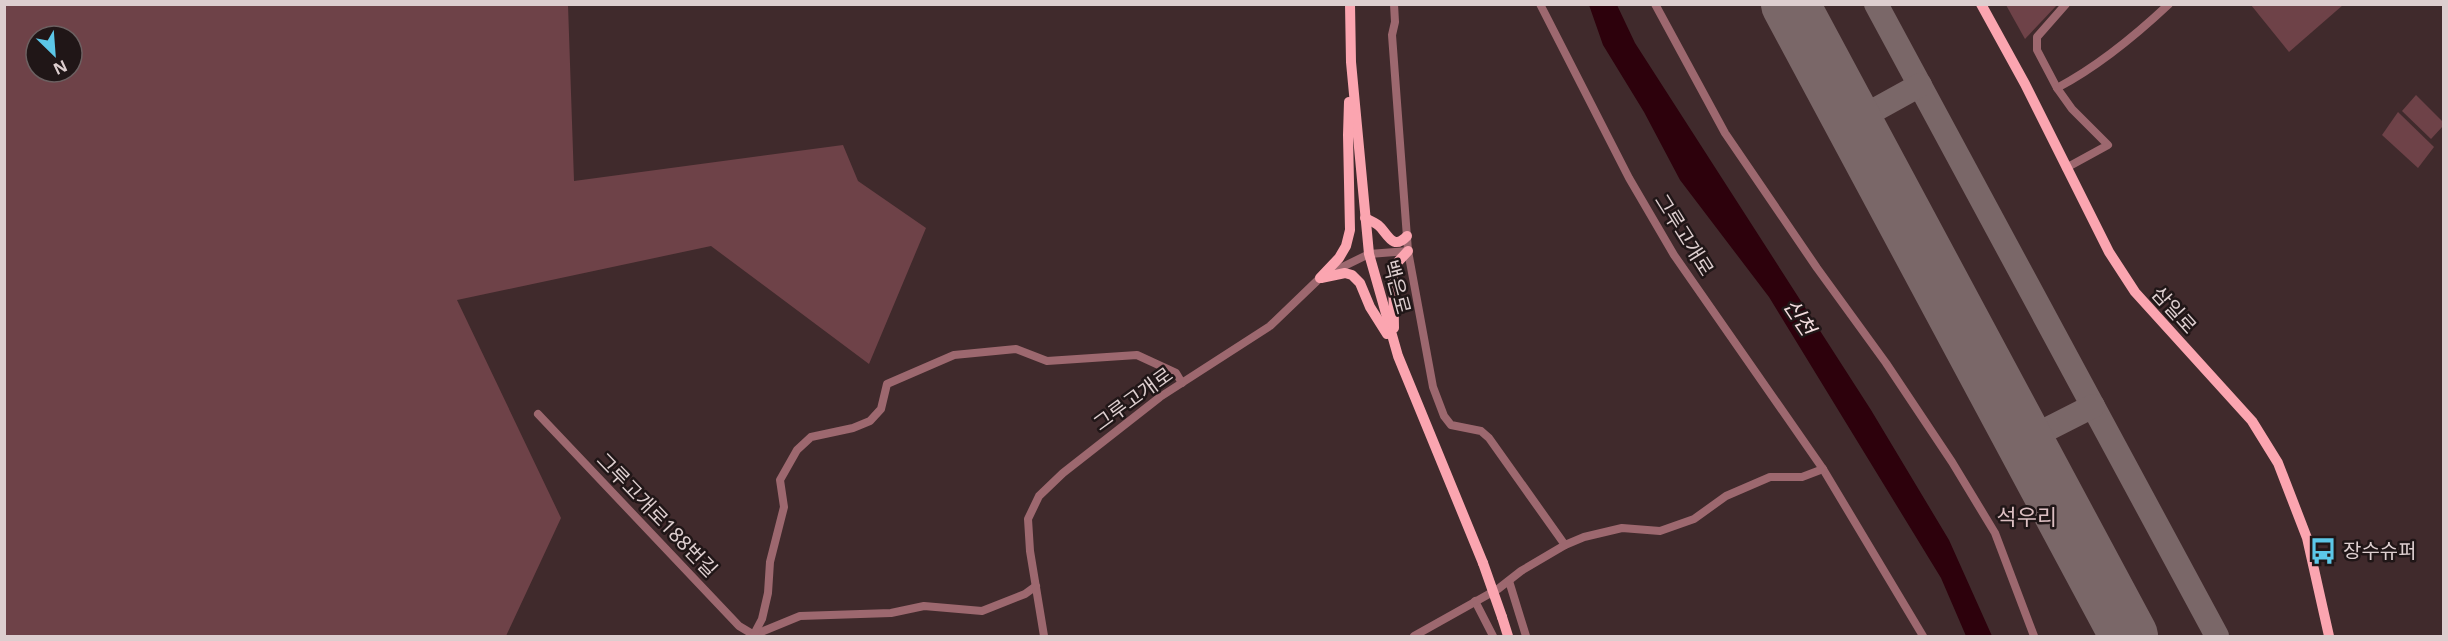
<svg xmlns="http://www.w3.org/2000/svg" width="2448" height="641" viewBox="0 0 2448 641" font-family="'Noto Sans','Noto Sans KR',sans-serif">
  <style>
    .green { fill: #6e4248; fill-rule: evenodd }
    .water { fill: #2d010c }
    .lines { fill: none; stroke-linecap: round; stroke-linejoin: round }
    .taxiway { stroke: #7a6768; stroke-width: 24 }
    .runway { stroke: #7a6768; stroke-width: 58 }
    .minor { stroke: #9d686f; stroke-width: 8 }
    .major { stroke: #fba5b0; stroke-width: 10 }
    .major-bridge { stroke: #fba5b0; stroke-width: 10 }
    .labels { text-anchor: middle; stroke-width: 5; stroke-linejoin: round; paint-order: stroke }
    .street-label { font-size: 20px; fill: #ddcecf; stroke: #201617 }
    .poi-label { font-size: 20px; fill: #ddcecf; stroke: #201617; text-anchor: start }
    .water-label { font-size: 21px; font-style: italic; fill: #f3dddf; stroke: #201617 }
    .quarter-label { font-size: 22px; fill: #dcbfc2; stroke: #201617 }
  </style>
  <rect width="100%" height="100%" fill="#402a2c"/>
  <g class="green">
    <path d="M4,5H568L574,181L843,145L858,181L926,228L869,364L711,246L457,300L561,518L506,636H5ZM36,36H72V72H36Z"/>
    <polygon points="2006,5 2057,5 2025,39"/>
    <polygon points="2251,5 2343,5 2289,52"/>
    <polygon points="2416,95 2443,122 2443,126 2431,139 2402,111"/>
    <polygon points="2398,112 2434,147 2418,168 2382,135"/>
  </g>
  <polygon class="water" points="1589,5 1617,5 1635,43 1871,410 1949,540 1992,636 1966,636 1941,578 1769,297 1680,180 1644,112 1603,45"/>
  <g class="lines">
    <g class="taxiway">
      <polyline points="1876,4 2217,636"/>
      <polyline points="1853,122 1920,85"/>
      <polyline points="2024,441 2093,406"/>
    </g>
    <polyline class="runway" points="1790,4 2129,636"/>
    <g class="minor">
      <polyline points="1394,4 1395,22 1392,35 1408,251 1433,387 1444,416 1451,425 1481,431 1489,438 1565,545"/>
      <polyline points="1540,4 1629,178 1674,255 1823,469 1923,636"/>
      <polyline points="1655,4 1725,133 1817,268 1886,363 1952,462 1995,533 2034,636"/>
      <polyline points="2066,4 2037,37 2037,50 2057,88 2072,109 2108,145 2066,168"/>
      <path d="M2057,88C2097,67 2136,35 2169,4"/>
      <polyline points="538,414 739,626 754,635 800,616 891,613 924,606 982,611 1025,594 1036,586"/>
      <polyline points="1509,581 1526,636"/>
      <polyline points="1475,601 1493,636"/>
      <polyline points="753,636 762,619 768,593 770,562 784,507 780,480 797,450 811,437 853,428 870,421 881,409 887,384 954,355 1016,349 1047,361 1137,355 1176,373 1182,383"/>
      <polyline points="1044,636 1030,551 1028,519 1039,496 1063,473 1160,397 1270,326 1320,278 1369,254 1408,251"/>
      <polyline points="1414,636 1498,589 1521,571 1565,545 1584,537 1622,528 1660,531 1694,519 1726,496 1770,477 1802,477 1823,469"/>
    </g>
    <g class="major">
      <polyline points="1350,4 1351,62 1369,254 1398,356 1483,563"/>
      <polyline points="1981,4 2025,84 2109,252 2135,292 2252,421 2278,463 2307,538 2329,636"/>
      <path d="M1365,218C1369,220 1374,222 1378,225C1387,232 1392,252 1407,236"/>
      <polyline points="1320,278 1339,258 1346,246 1350,230 1348,135 1349,102"/>
      <polyline points="1321,278 1345,273 1352,275 1360,283 1370,307 1387,334"/>
      <polyline points="1394,328 1393,267 1408,251"/>
      <polyline points="1502,617 1508,636"/>
    </g>
    <polyline class="major-bridge" points="1483,563 1502,617"/>
  </g>
  <defs>
    <symbol id="bus-bare" viewBox="-9 -9 18 18"><path d="M-5-6H5V4H4V6H2V4H-2V6H-4V4H-5ZM-3.5-4V0h7V-4ZM-3.5 1.2v1.5H-2V1.2ZM2 1.2v1.5H3.5V1.2Z" fill="#5cc7e8" stroke="#201617" stroke-width="2.5" paint-order="stroke"/></symbol>
  </defs>
  <g fill-rule="evenodd">
    <use href="#bus-bare" x="2304" y="532" width="38" height="38"/>
  </g>
  <g class="labels">
    <g class="street-label">
      <text transform="translate(1684 235) rotate(58)" y="7">그루고개로</text>
      <text transform="translate(1397 287) rotate(75)" y="7">백은로</text>
      <text transform="translate(2174 310) rotate(48)" y="7">삼일로</text>
      <text transform="translate(1133 399) rotate(-36)" y="7">그루고개로</text>
      <text transform="translate(657 515) rotate(46)" y="7">그루고개로188번길</text>
    </g>
    <g class="poi-label">
      <text x="2343" y="558">장수슈퍼</text>
    </g>
    <g class="water-label">
      <text transform="translate(1799 317) rotate(56)" y="7">신천</text>
    </g>
    <g class="quarter-label">
      <text x="2027" y="525">석우리</text>
    </g>
  </g>
  <rect width="2448" height="641" fill="none" stroke="#ddcecf" stroke-width="12"/>
  <g transform="translate(54 54) rotate(155)"><circle r="28" fill="#201617" stroke="#6c6061" stroke-width="1.5"/>
  <path d="M0-4.5L10 22L0 15L-10 22Z" fill="#5cc7e8"/>
  <text y="-9" font-size="16" font-weight="bold" text-anchor="middle" fill="#ddcecf">N</text>
  </g>
</svg>
